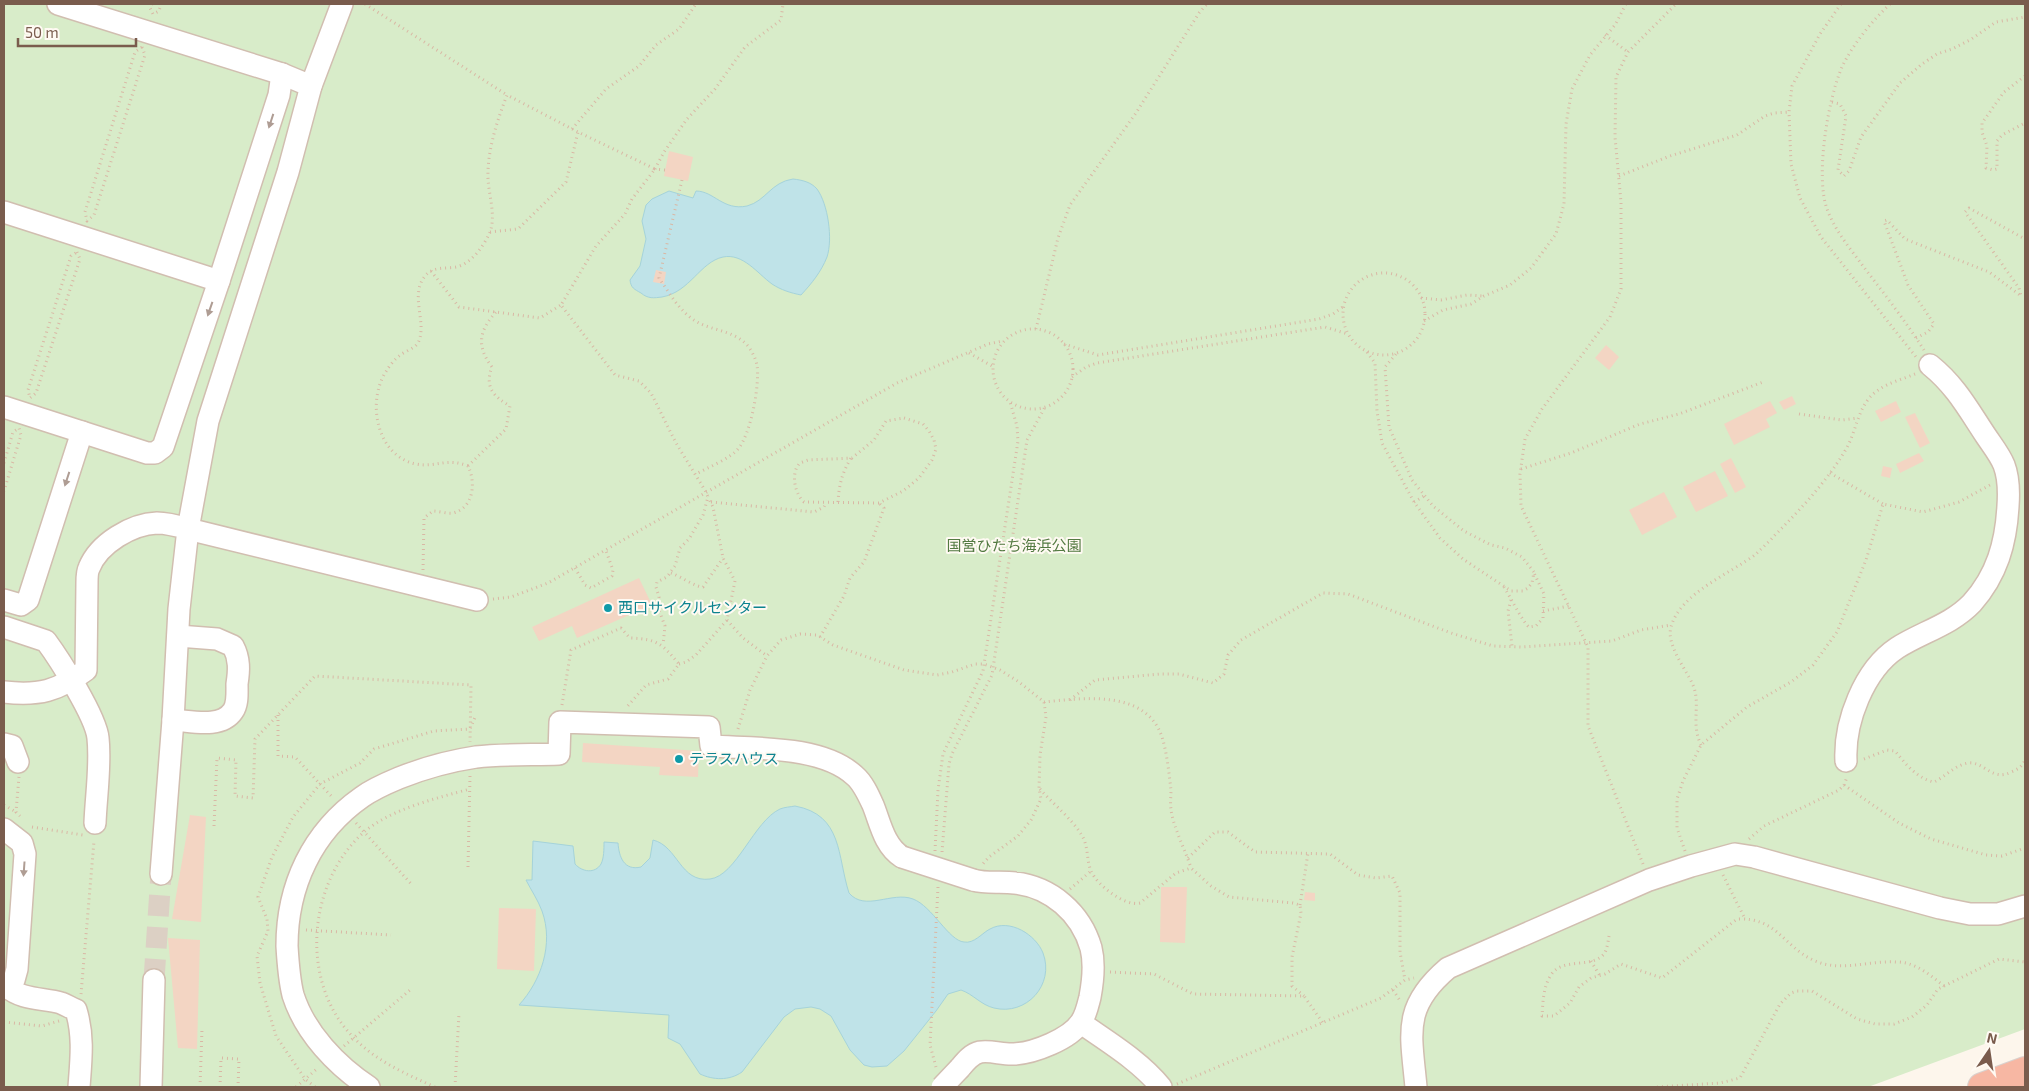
<svg xmlns="http://www.w3.org/2000/svg" width="2029" height="1091" viewBox="0 0 2029 1091" font-family="'Exo 2','Noto Sans JP',sans-serif">
  <style>
    .green { fill: #d8ecc9 }
    .water { fill: #bfe3e8; stroke: #a5d3da }
    .building { fill: #f3d5c3 }
    .lines { fill: none; stroke-linecap: round; stroke-linejoin: round }
    .minor-tunnel { stroke: #dcd0c4; stroke-width: 21; stroke-dasharray: 21 11; stroke-linecap: butt }
    .minor-casing { stroke: #d1beb0; stroke-width: 24 }
    .highway-casing { stroke: #dad1cd; stroke-width: 30 }
    .path { stroke: #d9b8a5; stroke-width: 3; stroke-dasharray: 1 4; stroke-linecap: butt }
    .minor { stroke: #fff; stroke-width: 21 }
    .highway { stroke: #f7b7a3; stroke-width: 28 }
    .minor-bridge-casing { stroke: #d1beb0; stroke-width: 24; stroke-linecap: butt }
    .minor-bridge { stroke: #fff; stroke-width: 21 }
    .oneway { fill: #af9d94 }
    .culture-dot { fill: #0f9aa8; stroke: #fffaf3; stroke-width: 2 }
    .labels { text-anchor: middle; stroke-width: 4; stroke-linejoin: round; paint-order: stroke }
    .park-label { font-size: 15px; fill: #537a41; stroke: #fffaf3 }
    .culture-label { font-size: 15px; fill: #0d838f; stroke: #fffaf3; text-anchor: start }
  </style>
  <rect width="100%" height="100%" fill="#fdf6ec"/>
  <polygon class="green" points="4,4 2025,4 2025,1029 1868,1087 4,1087"/>
  <g class="water">
    <path d="M793,179C802,180 811,182 817,189C828,204 833,239 827,257C821,272 812,283 801,295C791,293 781,290 772,284C757,273 743,253 723,257C700,262 690,292 662,297C654,298 648,299 641,293C634,289 631,288 630,280L640,266L646,239L642,221L646,205L652,199L669,191L693,198L696,191C714,191 723,211 747,206C766,201 771,182 793,179Z"/>
    <path d="M795,806C843,815 837,856 849,893C865,912 892,891 913,899C932,906 949,941 964,942C974,944 982,933 990,929C1010,918 1036,935 1043,953C1055,985 1026,1016 994,1008C981,1005 973,994 961,990L948,994L936,1011L904,1051L887,1066L872,1067L864,1065L850,1050L831,1016L820,1009L811,1007L795,1009L784,1017L742,1072C729,1081 713,1080 700,1074L680,1044L668,1038L669,1015L519,1005C541,981 554,944 542,911C538,900 531,890 526,880H532L533,841L573,846L575,864C582,872 595,874 601,864C604,858 604,849 604,842L618,843C619,857 624,871 641,867L650,858L653,840C678,846 680,883 710,879C736,876 754,821 780,809C785,807 790,807 795,806Z"/>
  </g>
  <g class="building">
    <polygon points="669,151 693,157 688,181 664,176"/>
    <polygon points="656,270 666,272 664,284 653,282"/>
    <polygon points="1606,345 1619,357 1609,370 1595,358"/>
    <polygon points="1792,396 1796,404 1784,410 1779,402"/>
    <polygon points="1770,401 1777,413 1766,419 1770,427 1734,445 1724,424"/>
    <polygon points="1896,401 1901,412 1881,422 1875,411"/>
    <polygon points="1915,413 1930,443 1920,448 1905,417"/>
    <polygon points="1919,453 1924,461 1900,473 1896,464"/>
    <polygon points="1731,458 1746,487 1735,493 1720,464"/>
    <polygon points="1883,466 1892,468 1890,478 1881,476"/>
    <polygon points="1715,471 1728,496 1696,512 1683,487"/>
    <polygon points="1664,492 1677,517 1642,535 1629,510"/>
    <polygon points="639,578 652,605 577,638 572,626 539,641 532,627"/>
    <polygon points="583,743 699,751 698,777 659,775 660,767 582,762"/>
    <polygon points="190,815 206,817 201,922 172,919"/>
    <polygon points="1161,887 1187,887 1185,943 1160,942"/>
    <polygon points="1305,892 1315,893 1315,901 1304,900"/>
    <polygon points="499,908 536,909 534,971 497,969"/>
    <polygon points="168,938 200,940 197,1049 178,1048"/>
  </g>
  <g class="lines">
    <polyline class="minor-tunnel" points="154,980 161,874"/>
    <defs>
      <g id="minor">
        <polyline points="58,4 282,74 311,86"/>
        <polyline points="342,4 311,86 288,172 208,421 188,529 477,600"/>
        <polyline points="4,212 219,281"/>
        <polyline points="4,407 147,453 155,453 163,447 219,281 279,95 282,74"/>
        <polyline points="4,600 21,605 28,600 82,432"/>
        <path d="M4,627L46,641C60,660 96,717 98,738C101,765 96,796 95,823"/>
        <path d="M4,692C39,696 58,691 86,670L87,583C87,578 87,572 89,568C99,543 132,524 157,523C168,523 178,526 188,529L179,609L173,720L161,874"/>
        <path d="M173,720C191,721 221,729 233,711C238,704 237,693 237,684C239,671 240,659 233,646L217,639L178,636"/>
        <polyline points="4,744 12,746 18,762"/>
        <path d="M1846,761C1844,722 1864,670 1897,648C1922,632 1951,625 1972,603C1997,575 2006,543 2008,506C2009,492 2009,478 2004,465C2000,455 1992,445 1986,436C1968,409 1956,386 1930,365"/>
        <polyline points="4,829 22,843 25,854 17,969 14,980 4,988"/>
        <path d="M7,987C22,1000 43,998 61,1003C66,1005 71,1008 76,1010C84,1036 81,1060 79,1087"/>
        <path d="M1081,1023C1108,1042 1140,1061 1161,1087"/>
        <path d="M960,1068C965,1062 971,1054 980,1052C991,1050 1003,1055 1014,1054C1034,1053 1070,1039 1081,1022C1086,1015 1088,1005 1090,997C1093,981 1095,964 1091,948C1081,913 1051,887 1015,883C1001,881 987,884 973,880"/>
        <polyline points="151,1087 154,980"/>
        <path d="M369,1087C337,1066 305,1033 293,995C289,979 288,963 287,946C287,886 312,832 362,797C373,789 387,783 399,778C424,768 449,761 476,757C503,754 532,755 559,754L560,722L709,727L711,746C754,749 822,745 855,776C863,783 868,794 873,805C880,822 884,846 902,857"/>
        <path d="M1416,1087C1411,1033 1402,1007 1448,968L1649,880L1691,866L1735,854L1754,857L1940,908L1970,914H1998L2025,906"/>
      </g>
      <polyline id="highway" points="1982,1087 2025,1071"/>
    </defs>
    <use href="#minor" class="minor-casing"/>
    <use href="#highway" class="highway-casing"/>
    <g class="path">
      <polyline points="152,4 150,8 153,14 159,11 161,4"/>
      <polyline points="365,4 507,95"/>
      <polyline points="1841,4 1820,34 1792,86 1789,112 1791,164 1800,198 1821,237 1916,357"/>
      <path d="M1890,4C1872,21 1853,44 1842,67C1828,99 1815,176 1827,209C1835,231 1852,251 1866,270C1886,296 1906,322 1924,350"/>
      <polyline points="1605,35 1628,52"/>
      <polygon points="142,47 145,55 94,215 87,221 85,212 135,52"/>
      <polyline points="2025,76 2004,92 1982,123 1982,132 1987,146 1986,168 1993,170 1997,169 1997,141 2002,135 2025,123"/>
      <polyline points="1832,102 1840,104 1846,116 1838,170 1844,176 1849,171 1861,137 1900,83 1922,64 1937,54 1952,49 1970,40 1996,22 2025,17"/>
      <polyline points="572,129 606,89 639,66 656,45 679,29 696,4"/>
      <polyline points="665,170 655,169 664,152 687,119 715,89 745,47 781,20 783,4"/>
      <polyline points="1619,176 1670,156 1737,135 1765,116 1774,113 1789,112"/>
      <path d="M682,180L659,278C670,294 681,314 699,323C713,330 731,331 744,342C751,348 755,357 757,365C760,384 751,434 738,449C731,458 707,468 696,474"/>
      <polyline points="490,232 518,229 566,182 578,132"/>
      <polygon points="77,252 80,259 36,393 30,398 28,390 71,256"/>
      <polyline points="431,271 459,307 540,318 561,305"/>
      <circle cx="1384" cy="314" r="41"/>
      <polyline points="1421,298 1441,300 1467,295 1483,296"/>
      <polyline points="1424,321 1443,310 1471,304 1484,296 1510,285 1531,268 1556,234 1564,204 1566,124 1572,89 1590,55 1615,25 1626,4"/>
      <circle cx="1033" cy="369" r="40"/>
      <polyline points="1036,329 1058,238 1070,205 1136,113 1199,13 1207,4"/>
      <polyline points="1916,338 1928,332 1934,324 1908,285 1884,221 1887,220 1905,239 1989,272 2021,296 2019,288 1965,212 1969,208 2025,239"/>
      <polyline points="1064,344 1098,355 1319,319 1333,314 1344,306"/>
      <polyline points="1367,352 1375,363 1377,411 1382,443 1414,502 1440,538 1463,559 1511,591 1523,591 1528,588 1532,583 1534,572 1522,557 1505,548 1491,545 1464,531 1433,506 1412,480 1389,427 1385,367 1396,354"/>
      <polyline points="969,353 992,366"/>
      <polyline points="1072,377 1086,367 1097,363 1325,327 1348,334"/>
      <polyline points="1799,414 1842,420 1858,418"/>
      <path d="M904,418L923,424L929,431L934,440L936,449L932,460L919,478L903,491L879,503L804,502C795,494 790,473 800,463L808,460L852,458L874,440L886,421Z"/>
      <polyline points="4,463 13,432 19,428 21,435 4,491"/>
      <path d="M468,466L506,429L510,406C494,397 484,387 492,367C476,346 479,330 497,311"/>
      <polyline points="1521,469 1571,453 1640,424 1679,414 1763,382"/>
      <polyline points="1830,473 1883,504"/>
      <polyline points="711,502 814,512 824,507 826,503"/>
      <path d="M838,502C839,485 842,473 851,458"/>
      <polyline points="1414,502 1424,496"/>
      <polyline points="575,568 585,585 591,588 612,576 613,570 606,551"/>
      <path d="M423,570L424,518L433,511C439,511 447,514 453,513C474,508 476,482 468,466C446,457 437,468 416,464C376,456 366,400 387,370C390,365 395,359 399,356C405,351 414,349 418,343C428,323 409,296 425,276C433,266 445,269 456,267C471,264 484,246 490,232C496,216 489,196 488,179C487,151 497,121 507,95L578,132L655,169L632,199L625,214L596,246L561,305L615,375L639,381L651,393L676,443L706,492L708,497L703,515L689,539L680,548L675,566L667,577L657,582L656,587L659,597L657,605L665,626L663,645"/>
      <path d="M671,573C680,576 695,587 703,587L723,558"/>
      <path d="M1504,587C1509,595 1524,624 1529,627L1536,626L1543,618L1544,594L1534,573"/>
      <polyline points="493,599 511,597 548,583 897,383 988,344 1003,341"/>
      <polyline points="1511,600 1508,611 1512,646"/>
      <polyline points="1543,611 1569,606"/>
      <polyline points="727,620 743,638 767,656"/>
      <polyline points="820,637 844,596 850,578 864,562 884,508 879,503"/>
      <polyline points="679,664 686,662 696,655 727,620 735,581 723,558 713,507 708,497"/>
      <polyline points="1070,700 1095,680 1160,674 1179,674 1213,683 1224,674 1228,655 1241,640 1323,593 1348,594 1451,633 1493,646 1522,647 1612,641 1641,630 1671,625"/>
      <path d="M1044,702C1083,698 1146,689 1162,737C1167,753 1169,773 1171,790C1171,796 1170,803 1171,809C1172,824 1186,852 1191,868"/>
      <path d="M562,705L571,650L621,628L630,638C658,639 662,644 679,664L668,679L646,685L626,708"/>
      <polyline points="278,715 278,756 295,757 333,798"/>
      <polyline points="738,729 750,690 767,656 781,640 800,634 817,635 833,645 904,670 937,675 952,672 975,664 984,664 1000,670 1019,682 1044,702 1046,717 1040,755 1039,788 1041,799 1031,820 1018,836 989,857 982,865"/>
      <path d="M1701,745C1690,722 1702,703 1692,683C1685,668 1666,644 1671,627C1680,593 1730,574 1756,554C1762,548 1769,542 1775,535C1801,509 1826,482 1845,451C1857,432 1857,405 1877,391C1887,383 1903,379 1915,374"/>
      <path d="M1864,759L1887,750L1895,751C1906,764 1916,778 1934,782C1945,777 1955,765 1968,763C1984,761 1992,782 2011,772C2018,769 2022,767 2025,760"/>
      <polyline points="19,777 16,812 20,816"/>
      <polyline points="1844,785 1899,823 1931,839 1986,855 2002,856 2025,848"/>
      <path d="M1040,789C1053,804 1071,818 1081,834C1089,846 1086,859 1091,871C1097,885 1125,907 1140,903L1176,873L1191,868L1211,886L1229,897L1293,903L1300,905L1301,913L1292,957V986L1304,996"/>
      <polyline points="4,805 16,812"/>
      <polyline points="356,823 413,886"/>
      <polyline points="214,826 217,758 236,760 235,796 253,798 255,739 315,676 471,685 470,742"/>
      <polyline points="32,827 83,835"/>
      <polyline points="1749,839 1764,826 1839,790 1844,785 1847,777"/>
      <polyline points="935,851 938,790 943,754 983,671 1018,441 1017,426 1010,402"/>
      <polyline points="1685,851 1677,828 1677,799 1683,781 1701,745 1747,707 1791,682 1813,665 1837,632 1866,560 1883,504 1923,512 1959,502 1990,485"/>
      <polyline points="942,852 949,764 952,754 992,675 1027,440 1045,407"/>
      <polyline points="1188,858 1215,832 1228,832 1255,852 1330,854 1358,875 1376,878 1392,876 1400,893 1400,952 1405,980"/>
      <polyline points="1643,864 1588,726 1588,647 1521,506 1520,474 1525,439 1542,409 1610,317 1621,289 1621,202 1615,137 1616,77 1628,52 1676,4"/>
      <polyline points="468,867 470,776"/>
      <polyline points="1723,875 1745,919"/>
      <polyline points="1070,889 1091,871"/>
      <polyline points="1300,905 1308,853"/>
      <polyline points="306,930 391,935"/>
      <path d="M1609,936C1608,942 1607,950 1604,954C1591,969 1562,957 1551,975C1543,987 1543,1002 1542,1016H1554L1570,1003L1579,987L1591,978L1605,974L1621,964L1662,978L1737,919C1777,917 1783,946 1813,960C1840,973 1869,960 1897,962C1915,962 1930,975 1944,986"/>
      <polyline points="1591,961 1600,976"/>
      <polyline points="1110,972 1154,974 1193,994 1304,996 1323,1023"/>
      <polyline points="1393,990 1401,1002"/>
      <polyline points="81,994 94,841"/>
      <polyline points="4,1022 42,1026 59,1021"/>
      <polyline points="344,1046 410,990"/>
      <polyline points="936,1067 930,1045 938,887"/>
      <polyline points="1177,1084 1381,998 1405,980 1414,978"/>
      <polyline points="200,1087 202,1029"/>
      <polyline points="220,1087 221,1058 239,1059 238,1087"/>
      <polyline points="296,1087 318,1068"/>
      <polyline points="315,1087 305,1079 276,1036 260,983 257,956 268,931 267,919 258,897 272,857 293,817 320,784 360,763 374,749 434,731 470,729 476,715"/>
      <path d="M435,1087C406,1074 376,1061 354,1038C299,983 307,883 364,832C391,809 437,798 470,789"/>
      <polyline points="455,1087 459,1013"/>
      <polyline points="1657,1087 1720,1083 1740,1078 1780,1004 1791,993 1797,991 1812,991 1857,1019 1875,1024 1894,1024 1912,1017 1927,1005 1938,989 1999,959 2025,962"/>
    </g>
    <use href="#minor" class="minor"/>
    <use href="#highway" class="highway"/>
    <defs>
      <g id="minor-bridge">
        <polyline points="902,857 973,880"/>
        <polyline points="942,1087 960,1068"/>
      </g>
    </defs>
    <use href="#minor-bridge" class="minor-bridge-casing"/>
    <use href="#minor-bridge" class="minor-bridge"/>
  </g>
  <defs><path id="oneway-solid" d="M-6-.8H1V-3.2L6.5 0L1 3.2V.8H-6Z" transform="scale(1.25)"/></defs>
  <g class="oneway">
    <use href="#oneway-solid" transform="translate(271 121) rotate(108)"/>
    <use href="#oneway-solid" transform="translate(210 309) rotate(109)"/>
    <use href="#oneway-solid" transform="translate(67 479) rotate(108)"/>
    <use href="#oneway-solid" transform="translate(24 869) rotate(94)"/>
  </g>
  <g class="culture-dot">
    <circle cx="608" cy="608" r="5"/>
    <circle cx="679" cy="759" r="5"/>
  </g>
  <g class="labels">
    <g class="park-label">
      <text x="1014" y="551">国営ひたち海浜公園</text>
    </g>
    <g class="culture-label">
      <text x="618" y="613">西口サイクルセンター</text>
      <text x="689" y="764">テラスハウス</text>
    </g>
  </g>
  <rect width="2029" height="1091" fill="none" stroke="#7a5c4d" stroke-width="10"/>
  <g transform="translate(1989 1051) rotate(13)" stroke="#fffaf3" stroke-width="4" paint-order="stroke">
  <path d="M0-4L9 19L0 12L-9 19Z" fill="#7a5c4d"/>
  <text y="-8" font-size="14" font-weight="bold" text-anchor="middle" fill="#7a5c4d">N</text>
  </g>
  <path d="M18 38v8h118v-8" fill="none" stroke="#7a5c4d" stroke-width="2.5"/>
  <text x="25" y="38" font-size="15" fill="#7a5c4d" stroke="#fffaf3" stroke-width="4" paint-order="stroke">50 m</text>
</svg>
